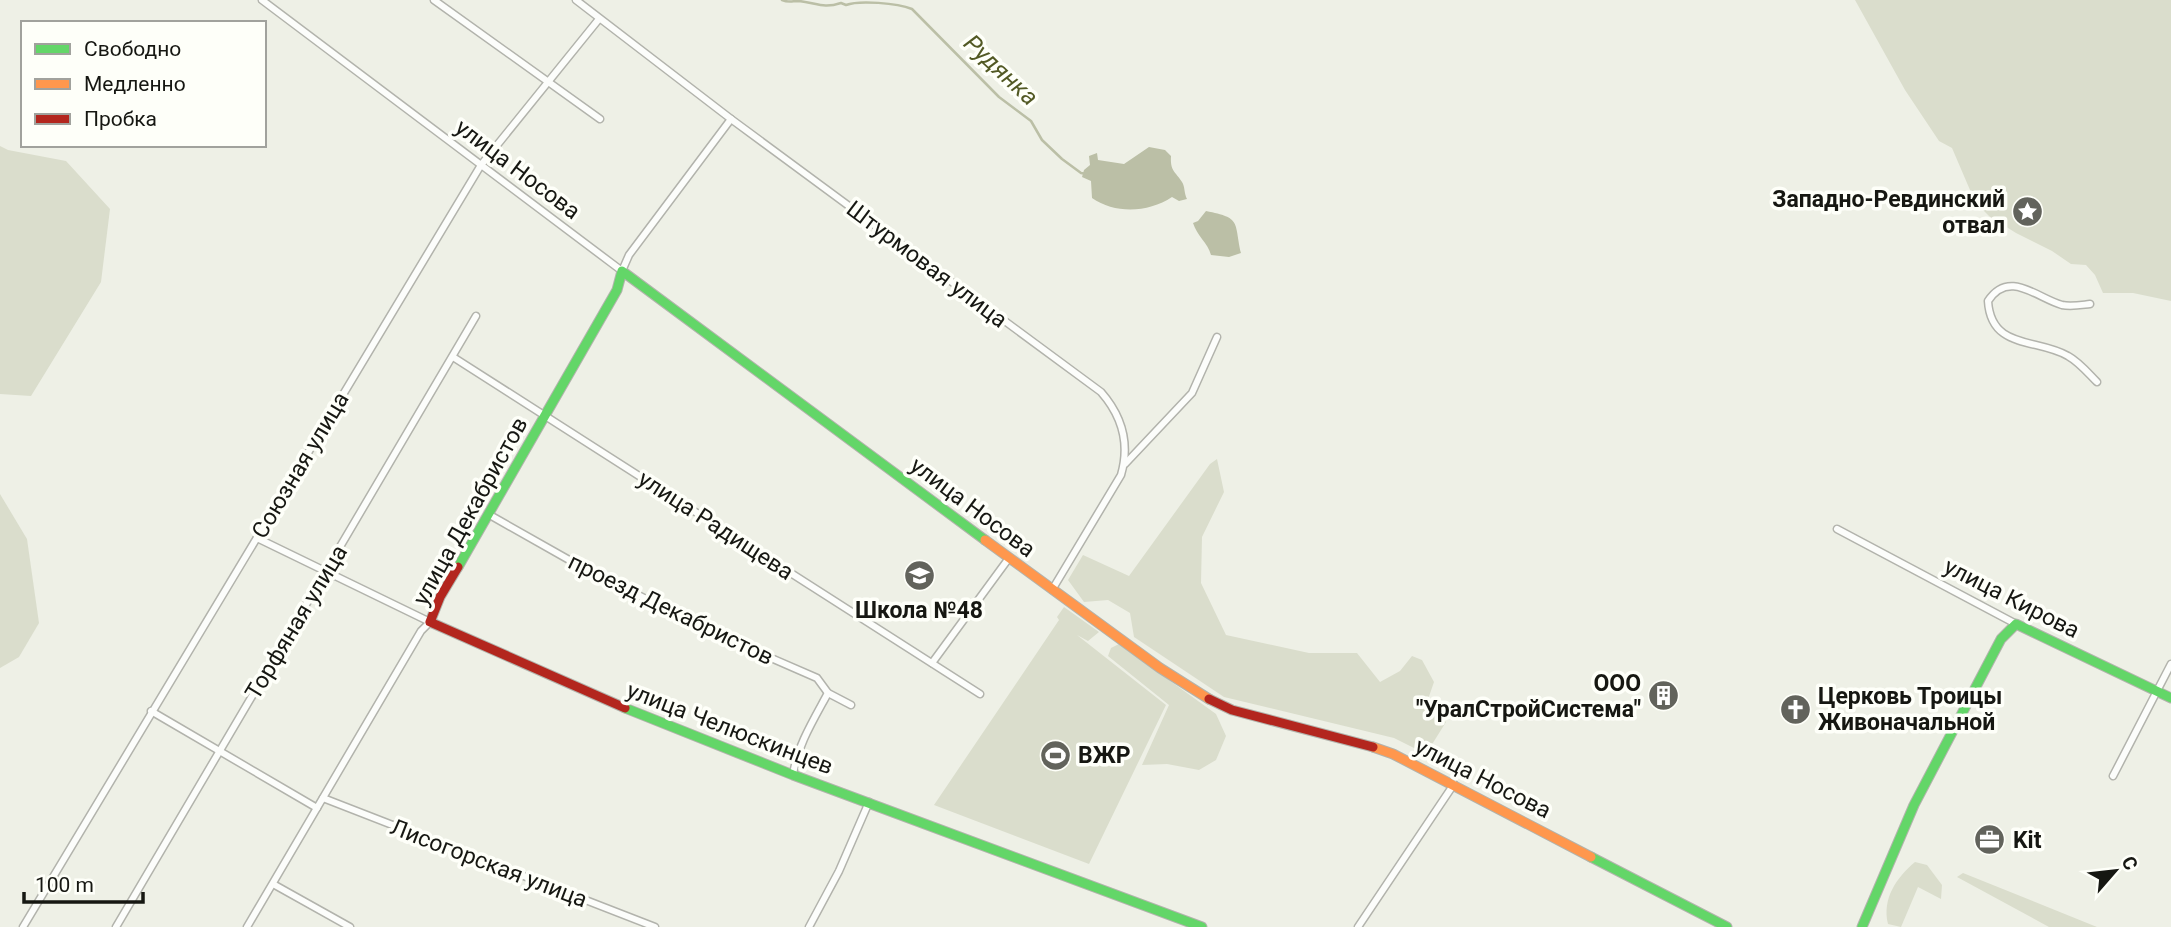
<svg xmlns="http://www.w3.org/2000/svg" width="2171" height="927" viewBox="0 0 2171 927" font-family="Roboto,sans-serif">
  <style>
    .green { fill: #daddcc }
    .water { fill: #bbbfa6 }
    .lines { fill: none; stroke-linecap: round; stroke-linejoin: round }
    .stream { stroke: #bbbfa6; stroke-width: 2.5 }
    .street-casing { stroke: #b2b3ac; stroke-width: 9 }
    .fast-casing { stroke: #b2b3ac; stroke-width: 11 }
    .slow-casing { stroke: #b2b3ac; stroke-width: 11 }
    .jam-casing { stroke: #b2b3ac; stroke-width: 11 }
    .street { stroke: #fcfdfb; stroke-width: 6 }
    .fast { stroke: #63d668; stroke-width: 9 }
    .slow { stroke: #ff974d; stroke-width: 9 }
    .jam { stroke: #b3261e; stroke-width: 9 }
    .labels { text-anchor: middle; stroke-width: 7; stroke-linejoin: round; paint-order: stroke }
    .street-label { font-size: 23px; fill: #161712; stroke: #fefff9 }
    .poi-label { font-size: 23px; font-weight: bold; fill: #161712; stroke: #fefff9; text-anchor: start }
    .water-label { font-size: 24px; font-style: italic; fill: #525924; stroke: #fefff9 }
  </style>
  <rect width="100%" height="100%" fill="#eef0e6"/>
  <g class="green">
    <polygon points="1855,0 2171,0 2171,301 2133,293 2103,293 2095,275 2086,265 2071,264 2052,251 2016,233 1989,216 1981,208 1973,197 1952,148 1939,141 1905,90"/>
    <polygon points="0,146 8,150 66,161 110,209 101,282 31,396 0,394"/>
    <polygon points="1217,459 1224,492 1202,537 1201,583 1226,635 1309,653 1357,653 1380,682 1400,671 1412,656 1422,660 1434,682 1425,708 1446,722 1426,754 1394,738 1224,697 1134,637 1130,613 1108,600 1084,602 1068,580 1083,555 1129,576 1210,464"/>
    <polygon points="0,494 27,539 39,623 19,657 0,668"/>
    <polygon points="1064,607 1099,632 1088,641 1077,635 1166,705 1089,864 934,805 1059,620 1057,617"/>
    <polygon points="1119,644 1216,714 1226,736 1216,760 1199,770 1167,764 1142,765 1169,705 1108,656 1111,648"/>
    <path d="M1915,862L1927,865L1942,885L1941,899L1918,887L1901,927L1888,924C1882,899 1896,878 1915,862Z"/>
    <polygon points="1963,873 2097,927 2098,927 2049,927 1957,877"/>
  </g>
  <g class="water">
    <path d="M1149,147L1165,150L1171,156C1170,171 1175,171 1182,182C1185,186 1184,194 1187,199L1179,201L1172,197C1148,213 1115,214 1092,198L1091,181L1082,177L1084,170L1090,165L1089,156L1097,153L1098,160L1124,164Z"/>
    <path d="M1206,211C1242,218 1234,222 1241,253L1229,257L1211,255C1208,243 1197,236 1193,223L1198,221Z"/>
  </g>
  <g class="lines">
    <path class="stream" d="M782,0C789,3 792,1 799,1C817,3 823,9 841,3L846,5C859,0 897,3 912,9L999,97L1031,121L1042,140L1062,159L1081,173L1087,174"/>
    <defs>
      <g id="street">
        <polyline points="262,0 622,271 629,255 731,119"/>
        <polyline points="434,0 600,119"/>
        <path d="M576,0L731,119L1101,392C1122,416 1130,444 1121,475L1052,590"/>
        <path d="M2090,304C2081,305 2071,307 2062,305C2037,298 2009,269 1988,301C1991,350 2037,338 2068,356C2079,362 2088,373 2097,382"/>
        <polyline points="453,357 980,694"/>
        <polyline points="1125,464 1192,393 1217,337"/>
        <polyline points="488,514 571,561 709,631 817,678 828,693 851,705"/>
        <polyline points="1837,529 2016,624"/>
        <polyline points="932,663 1009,558"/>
        <polyline points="151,711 317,808"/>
        <path d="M793,775C797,746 814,719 828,693"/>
        <polyline points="2113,776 2171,664"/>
        <polyline points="323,798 655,927"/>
        <polyline points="273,884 350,927"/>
        <polyline points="23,927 481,165 599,19"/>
        <polyline points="116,927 476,316"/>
        <polyline points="247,927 421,631 430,622 257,538"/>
        <polyline points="809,927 839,871 869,802"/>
        <polyline points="1358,927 1454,784"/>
      </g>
      <g id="fast">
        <polyline points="458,567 617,290 622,271 985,540"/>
        <polyline points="625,708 793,775 1202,927"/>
        <polyline points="1591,857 1727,927"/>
        <polyline points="1862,927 1914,805 2001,639 2016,624 2171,698"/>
      </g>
      <g id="slow">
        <polyline points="985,540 1160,668 1209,699"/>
        <polyline points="1373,747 1393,754 1591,857"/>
      </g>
      <g id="jam">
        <polyline points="458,567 440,597 430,622 625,708"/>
        <polyline points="1209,699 1232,710 1373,747"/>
      </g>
    </defs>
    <use href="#street" class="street-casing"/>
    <use href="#fast" class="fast-casing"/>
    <use href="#slow" class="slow-casing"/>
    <use href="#jam" class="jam-casing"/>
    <use href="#street" class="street"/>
    <use href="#fast" class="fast"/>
    <use href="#slow" class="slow"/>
    <use href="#jam" class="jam"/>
  </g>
  <defs>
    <symbol id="sight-disc" viewBox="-11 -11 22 22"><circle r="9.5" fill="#62635c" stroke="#fefff9"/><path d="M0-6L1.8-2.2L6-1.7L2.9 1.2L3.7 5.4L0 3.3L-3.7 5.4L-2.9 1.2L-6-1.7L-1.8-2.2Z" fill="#fff"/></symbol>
    <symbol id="school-disc" viewBox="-11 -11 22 22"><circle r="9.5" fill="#62635c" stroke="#fefff9"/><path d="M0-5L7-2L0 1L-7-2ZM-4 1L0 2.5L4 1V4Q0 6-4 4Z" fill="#fff"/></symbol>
    <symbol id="building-disc" viewBox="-11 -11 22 22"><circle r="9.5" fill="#62635c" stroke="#fefff9"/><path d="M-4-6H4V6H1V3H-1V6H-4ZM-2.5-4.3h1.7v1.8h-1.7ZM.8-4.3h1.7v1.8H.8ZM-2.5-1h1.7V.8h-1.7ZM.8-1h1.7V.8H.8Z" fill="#fff"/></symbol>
    <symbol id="church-disc" viewBox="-11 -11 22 22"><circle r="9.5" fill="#62635c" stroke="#fefff9"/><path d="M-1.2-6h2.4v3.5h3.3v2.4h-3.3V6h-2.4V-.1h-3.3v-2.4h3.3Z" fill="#fff"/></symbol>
    <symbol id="stadium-disc" viewBox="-11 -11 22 22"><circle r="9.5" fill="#62635c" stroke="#fefff9"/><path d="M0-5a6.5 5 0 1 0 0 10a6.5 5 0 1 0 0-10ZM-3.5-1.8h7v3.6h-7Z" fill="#fff"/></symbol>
    <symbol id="office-disc" viewBox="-11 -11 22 22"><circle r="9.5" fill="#62635c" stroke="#fefff9"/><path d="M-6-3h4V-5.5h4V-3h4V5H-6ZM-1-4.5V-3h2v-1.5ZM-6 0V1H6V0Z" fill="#fff"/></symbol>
  </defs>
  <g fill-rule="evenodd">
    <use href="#sight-disc" x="2010" y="194" width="35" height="35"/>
    <use href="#school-disc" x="902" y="558" width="35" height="35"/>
    <use href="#building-disc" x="1646" y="678" width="35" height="35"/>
    <use href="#church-disc" x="1778" y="692" width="35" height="35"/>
    <use href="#stadium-disc" x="1038" y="738" width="35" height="35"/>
    <use href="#office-disc" x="1972" y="822" width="35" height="35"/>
  </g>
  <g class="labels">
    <g class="street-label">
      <text transform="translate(518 169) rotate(37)" y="8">улица Носова</text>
      <text transform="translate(927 264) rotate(37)" y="8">Штурмовая улица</text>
      <text transform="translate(300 465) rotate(-59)" y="8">Союзная улица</text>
      <text transform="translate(973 507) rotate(37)" y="8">улица Носова</text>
      <text transform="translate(470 511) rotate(-61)" y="8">улица Декабристов</text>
      <text transform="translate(716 525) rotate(33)" y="8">улица Радищева</text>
      <text transform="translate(2012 598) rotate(27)" y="8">улица Кирова</text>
      <text transform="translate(671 609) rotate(26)" y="8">проезд Декабристов</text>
      <text transform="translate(296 622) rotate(-59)" y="8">Торфяная улица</text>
      <text transform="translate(730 728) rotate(21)" y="8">улица Челюскинцев</text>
      <text transform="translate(1483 778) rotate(27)" y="8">улица Носова</text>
      <text transform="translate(489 863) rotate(21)" y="8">Лисогорская улица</text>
    </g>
    <g class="poi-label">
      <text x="2005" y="207" text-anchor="end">Западно-Ревдинский<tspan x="2005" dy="26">отвал</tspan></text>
      <text x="919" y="618" text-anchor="middle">Школа №48</text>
      <text x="1641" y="691" text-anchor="end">ООО<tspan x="1641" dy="26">"УралСтройСистема"</tspan></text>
      <text x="1818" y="704">Церковь Троицы<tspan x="1818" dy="26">Живоначальной</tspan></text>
      <text x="1078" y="763">ВЖР</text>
      <text x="2013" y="848">Kit</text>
    </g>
    <g class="water-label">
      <text transform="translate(1001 70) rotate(43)" y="8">Рудянка</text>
    </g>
  </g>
  <rect x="21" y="21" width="245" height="126" fill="#fefff9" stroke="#a1a29d" stroke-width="2"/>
  <rect x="35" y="44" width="35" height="10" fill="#63d668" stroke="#a1a29d" stroke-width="2"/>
  <text x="84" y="56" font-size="21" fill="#161712">Свободно</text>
  <rect x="35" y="79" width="35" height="10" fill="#ff974d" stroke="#a1a29d" stroke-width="2"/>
  <text x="84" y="91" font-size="21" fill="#161712">Медленно</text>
  <rect x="35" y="114" width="35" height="10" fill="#b3261e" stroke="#a1a29d" stroke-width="2"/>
  <text x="84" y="126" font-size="21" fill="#161712">Пробка</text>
  <g transform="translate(2115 871) rotate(62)" stroke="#fefff9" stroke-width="5" paint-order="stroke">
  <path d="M0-5L12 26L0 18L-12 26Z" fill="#161712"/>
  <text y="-10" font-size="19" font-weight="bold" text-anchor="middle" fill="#161712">С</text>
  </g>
  <path d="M24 892v10h119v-10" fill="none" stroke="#161712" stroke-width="3.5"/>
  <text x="35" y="892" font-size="21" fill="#161712" stroke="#fefff9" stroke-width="5" paint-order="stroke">100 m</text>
</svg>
